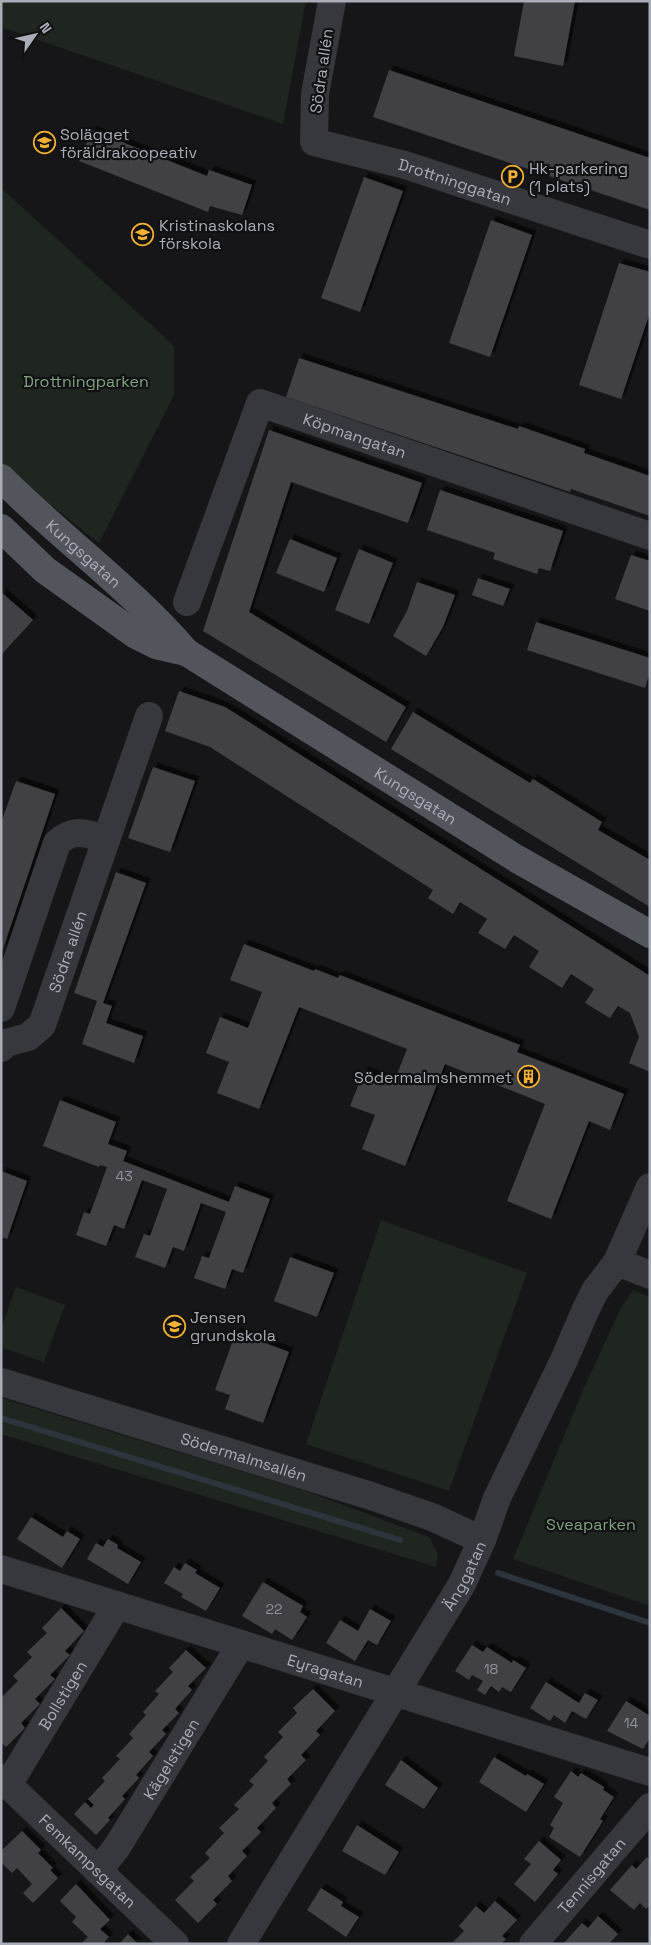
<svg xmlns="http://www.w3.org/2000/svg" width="651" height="1945" viewBox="0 0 651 1945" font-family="'Space Grotesk',sans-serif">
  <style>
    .green { fill: #1e261f }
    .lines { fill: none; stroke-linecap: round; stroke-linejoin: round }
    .stream { stroke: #2c353c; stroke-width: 6 }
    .building { fill: #404145; filter: url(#shadow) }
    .minor { stroke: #37383d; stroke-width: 28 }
    .major { stroke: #53555c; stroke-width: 28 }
    .labels { text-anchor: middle; stroke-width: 4.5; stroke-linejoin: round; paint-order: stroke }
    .number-label { font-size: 14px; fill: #8e929b }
    .street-label { font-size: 16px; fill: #a8adb8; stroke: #111113 }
    .poi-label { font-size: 16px; fill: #a8adb8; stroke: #111113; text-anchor: start }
    .park-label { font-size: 16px; fill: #7fa381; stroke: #111113 }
  </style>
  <defs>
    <filter id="shadow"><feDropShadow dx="4.5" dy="-4.5" stdDeviation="0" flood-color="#0009"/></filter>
  </defs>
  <rect width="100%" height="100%" fill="#161618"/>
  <g class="green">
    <polygon points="1,1 306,1 283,124 1,27"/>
    <polygon points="1,188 174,346 174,395 99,543 1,465"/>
    <polygon points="381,1220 527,1273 449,1491 306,1444"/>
    <polygon points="16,1287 65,1305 44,1362 1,1347 1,1329"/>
    <polygon points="633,1290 650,1297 650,1606 513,1559 583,1390 621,1308"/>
    <polygon points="1,1398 306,1491 429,1537 438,1554 436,1567 1,1434"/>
  </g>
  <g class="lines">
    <g class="stream">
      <polyline points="1,1418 400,1540"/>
      <polyline points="498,1573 650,1623"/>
    </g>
  </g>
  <g class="building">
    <polygon points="524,1 575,1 563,66 514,56"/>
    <polygon points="389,70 650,158 650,210 373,117"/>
    <polygon points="92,130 207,176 209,170 252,185 242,215 210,206 208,212 79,161"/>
    <polygon points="364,177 403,191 360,312 321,298"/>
    <polygon points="491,220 532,235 490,357 449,343"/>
    <polygon points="619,263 650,272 650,312 621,399 579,385"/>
    <polygon points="299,358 518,429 519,426 585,449 584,453 650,476 650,516 571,489 570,492 286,397"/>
    <polygon points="269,430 422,483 408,523 291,482 249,612 406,707 386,742 203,631"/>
    <polygon points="440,490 563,531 550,571 539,568 537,574 493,559 495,553 427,530"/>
    <polygon points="290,539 337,558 324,592 276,573"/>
    <polygon points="359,549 393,563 369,624 335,610"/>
    <polygon points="631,555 650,561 650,611 615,599"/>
    <polygon points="478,578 510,589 503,606 472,595"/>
    <polygon points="417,582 455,595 443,627 426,656 393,636 407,611"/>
    <polygon points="1,592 33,620 1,655"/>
    <polygon points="536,622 650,658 650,672 645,688 527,650"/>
    <polygon points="179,691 225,707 650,976 650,1072 629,1063 639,1037 630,1013 618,1006 610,1018 585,1003 594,989 571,974 562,988 529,967 539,951 514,935 505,949 478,933 487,919 460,902 453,914 428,898 433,890 210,747 165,731"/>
    <polygon points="413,712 530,783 533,779 602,822 598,830 650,860 650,907 391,749"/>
    <polygon points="153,767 195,781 170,852 128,838"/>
    <polygon points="16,781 55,794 2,952 1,823"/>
    <polygon points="116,872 146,883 103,1003 112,1006 106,1023 143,1036 134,1063 82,1044 97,1001 74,993"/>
    <polygon points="244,944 314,971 315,969 338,978 340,975 520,1045 517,1052 624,1094 610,1130 589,1121 551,1219 507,1201 545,1104 445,1064 405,1166 362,1149 375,1115 350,1106 364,1071 394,1082 407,1049 299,1007 259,1109 217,1093 229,1062 206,1053 220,1017 248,1028 262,992 230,980"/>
    <polygon points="60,1100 116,1122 108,1144 127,1151 123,1161 229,1202 235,1186 270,1199 243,1273 232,1269 225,1289 194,1278 202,1256 209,1258 226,1212 201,1203 184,1251 173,1247 165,1268 135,1257 144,1234 150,1236 167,1189 142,1180 124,1229 114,1225 106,1246 76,1235 84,1212 90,1214 107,1167 100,1165 99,1167 43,1146"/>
    <polygon points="1,1171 27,1181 7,1239 1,1237"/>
    <polygon points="290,1257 334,1273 317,1317 274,1301"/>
    <polygon points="236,1332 289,1352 263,1423 225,1409 230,1395 215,1390"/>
    <polygon points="31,1517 63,1537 67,1531 80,1539 62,1568 17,1539"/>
    <polygon points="108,1539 118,1545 117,1548 141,1562 128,1584 87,1559 96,1543 103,1547"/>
    <polygon points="185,1563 197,1570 195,1573 220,1588 206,1611 181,1597 183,1594 164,1583 174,1567 180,1571"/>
    <polygon points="263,1582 303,1606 300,1612 307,1617 292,1640 275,1629 272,1634 242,1616"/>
    <polygon points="61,1608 84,1631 65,1651 70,1655 50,1675 55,1679 35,1699 40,1704 21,1723 25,1728 6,1747 1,1743 1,1698 18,1681 13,1676 32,1657 27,1652 47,1633 42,1628"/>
    <polygon points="370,1609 391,1621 377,1645 368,1640 355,1661 326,1643 340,1620 358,1631"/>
    <polygon points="472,1645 483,1652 487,1647 512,1663 513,1660 526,1668 511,1692 502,1687 499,1692 491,1686 485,1695 477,1690 483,1681 472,1675 469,1680 455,1671"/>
    <polygon points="186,1650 206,1668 188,1686 192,1690 175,1709 179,1713 162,1730 166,1734 149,1752 153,1756 136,1775 139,1778 122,1796 125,1799 108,1818 110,1820 96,1835 74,1814 85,1802 91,1808 94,1805 88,1799 105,1781 102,1778 120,1759 116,1756 133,1738 129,1734 146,1715 143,1712 159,1694 155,1691 173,1672 169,1668"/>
    <polygon points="546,1682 579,1703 585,1693 598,1700 586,1719 572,1711 565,1723 554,1715 550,1721 530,1708"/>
    <polygon points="313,1689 335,1711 316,1731 320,1735 301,1755 306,1760 287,1779 291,1784 272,1803 276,1808 257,1828 261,1832 242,1851 247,1856 228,1876 232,1881 213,1900 217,1904 198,1923 175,1900 194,1881 190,1877 210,1858 205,1853 224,1833 219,1828 239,1809 234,1805 254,1785 249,1781 268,1761 264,1757 283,1737 278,1732 297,1713 293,1708"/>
    <polygon points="626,1701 650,1716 650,1738 643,1749 607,1731"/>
    <polygon points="494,1757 526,1776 527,1774 544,1784 526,1812 479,1782"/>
    <polygon points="401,1760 438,1788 424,1809 385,1785"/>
    <polygon points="571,1771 578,1777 581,1773 604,1787 603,1790 614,1797 600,1819 603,1821 580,1857 549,1837 554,1828 550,1825 563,1803 554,1797"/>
    <polygon points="357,1825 399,1852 385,1875 342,1851"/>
    <polygon points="22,1831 41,1850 38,1853 53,1868 50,1870 58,1878 33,1903 23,1893 32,1884 17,1868 12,1873 1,1862 1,1851"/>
    <polygon points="539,1841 561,1860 553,1870 558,1874 535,1902 514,1884 531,1864 524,1859"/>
    <polygon points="647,1857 650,1859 650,1905 646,1909 640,1903 634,1910 610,1890 632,1865 636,1869"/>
    <polygon points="76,1884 110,1920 100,1929 109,1937 103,1944 81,1944 88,1937 72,1922 76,1917 60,1901"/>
    <polygon points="321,1888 343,1902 341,1906 359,1917 346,1937 307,1910"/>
    <polygon points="495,1901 517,1920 502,1936 506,1939 501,1944 453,1942 464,1931 459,1926 476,1906 484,1913"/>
    <polygon points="598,1916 618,1934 609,1944 563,1944 582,1923 588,1928"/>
    <polygon points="128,1934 138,1944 119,1944"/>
  </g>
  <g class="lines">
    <g class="minor">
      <path id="s1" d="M332,1L315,94L314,142L405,165L650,245"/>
      <path id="s2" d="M187,602L260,403L650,536"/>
      <path d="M1,1008L57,843C74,827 86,834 106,839"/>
      <path id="s3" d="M1,1048L6,1043L28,1037L42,1025L149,716"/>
      <polyline points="617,1262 650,1275"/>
      <path id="s4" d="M1,1382L368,1495L432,1517L482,1540"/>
      <path id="s5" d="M1,1569L650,1772"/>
      <path id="s6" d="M1,1778L175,1944"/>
      <path id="s7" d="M8,1785L117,1605"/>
      <path id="s8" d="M98,1871L117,1847L241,1644"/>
      <path id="s9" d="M241,1944L462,1584L482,1540L497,1498L564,1360L586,1309L595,1291L617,1262L650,1187"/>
      <path id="s10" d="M533,1944L650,1807"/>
    </g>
    <g class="major">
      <path id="s11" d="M1,478C61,538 131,588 186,652L517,859L650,934"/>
      <polyline points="1,528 45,570 136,635 156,645 186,652"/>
    </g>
  </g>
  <defs>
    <symbol id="school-ring" viewBox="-11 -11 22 22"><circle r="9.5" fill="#111113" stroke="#f2b134" stroke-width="1.5"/><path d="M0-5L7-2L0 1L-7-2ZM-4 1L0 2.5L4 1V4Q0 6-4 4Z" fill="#f2b134"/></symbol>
    <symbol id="parking-ring" viewBox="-11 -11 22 22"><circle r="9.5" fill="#111113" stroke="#f2b134" stroke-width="1.5"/><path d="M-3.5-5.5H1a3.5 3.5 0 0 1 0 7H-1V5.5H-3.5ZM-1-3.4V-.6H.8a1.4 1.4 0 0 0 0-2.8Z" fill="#f2b134"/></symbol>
    <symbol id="building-ring" viewBox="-11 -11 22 22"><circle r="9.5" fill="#111113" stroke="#f2b134" stroke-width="1.5"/><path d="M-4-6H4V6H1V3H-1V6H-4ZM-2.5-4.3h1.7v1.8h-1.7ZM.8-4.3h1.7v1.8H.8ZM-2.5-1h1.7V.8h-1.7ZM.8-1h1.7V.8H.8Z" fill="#f2b134"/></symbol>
  </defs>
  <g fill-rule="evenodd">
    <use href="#school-ring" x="32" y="130" width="25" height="25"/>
    <use href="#parking-ring" x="500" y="164" width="25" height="25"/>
    <use href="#school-ring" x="130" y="222" width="25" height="25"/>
    <use href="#building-ring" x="516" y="1064" width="25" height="25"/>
    <use href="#school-ring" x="162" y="1314" width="25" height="25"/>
  </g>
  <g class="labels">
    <g class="number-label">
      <text x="124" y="1181">43</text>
      <text x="274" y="1614">22</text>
      <text x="491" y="1674">18</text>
      <text x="631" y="1728">14</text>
    </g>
    <g class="street-label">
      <text transform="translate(321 71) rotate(-82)" y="6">Södra allén</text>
      <text dy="6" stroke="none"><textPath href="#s1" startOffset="289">Drottninggatan</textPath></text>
      <text dy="6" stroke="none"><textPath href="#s2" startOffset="312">Köpmangatan</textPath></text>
      <text dy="6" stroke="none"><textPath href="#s11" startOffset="112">Kungsgatan</textPath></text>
      <text dy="6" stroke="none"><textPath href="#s11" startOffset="525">Kungsgatan</textPath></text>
      <text dy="6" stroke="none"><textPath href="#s3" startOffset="126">Södra allén</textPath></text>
      <text dy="6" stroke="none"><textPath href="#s4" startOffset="254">Södermalmsallén</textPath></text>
      <text dy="6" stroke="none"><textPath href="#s9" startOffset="431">Änggatan</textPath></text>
      <text dy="6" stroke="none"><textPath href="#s5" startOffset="340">Eyragatan</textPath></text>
      <text dy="6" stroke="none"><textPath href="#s7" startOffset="105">Bollstigen</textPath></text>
      <text dy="6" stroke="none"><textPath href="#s8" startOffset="134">Kägelstigen</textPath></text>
      <text dy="6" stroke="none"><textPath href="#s6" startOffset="120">Femkampsgatan</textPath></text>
      <text dy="6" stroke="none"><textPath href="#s10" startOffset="90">Tennisgatan</textPath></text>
    </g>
    <g class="poi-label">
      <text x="60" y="140">Solägget<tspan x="60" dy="18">föräldrakoopeativ</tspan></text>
      <text x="529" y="174">Hk-parkering<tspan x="529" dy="18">(1 plats)</tspan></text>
      <text x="159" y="231">Kristinaskolans<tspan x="159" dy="18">förskola</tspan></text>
      <text x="512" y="1083" text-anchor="end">Södermalmshemmet</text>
      <text x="190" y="1323">Jensen<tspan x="190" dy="18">grundskola</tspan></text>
    </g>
    <g class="park-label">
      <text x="86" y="387">Drottningparken</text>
      <text x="591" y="1530">Sveaparken</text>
    </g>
  </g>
  <rect width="651" height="1945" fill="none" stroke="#a8adb8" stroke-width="5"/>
  <g transform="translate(35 35) rotate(56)" stroke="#111113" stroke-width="4" paint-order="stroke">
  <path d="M0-4L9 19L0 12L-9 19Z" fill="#a8adb8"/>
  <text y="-8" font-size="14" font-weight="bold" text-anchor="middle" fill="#a8adb8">N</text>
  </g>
</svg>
